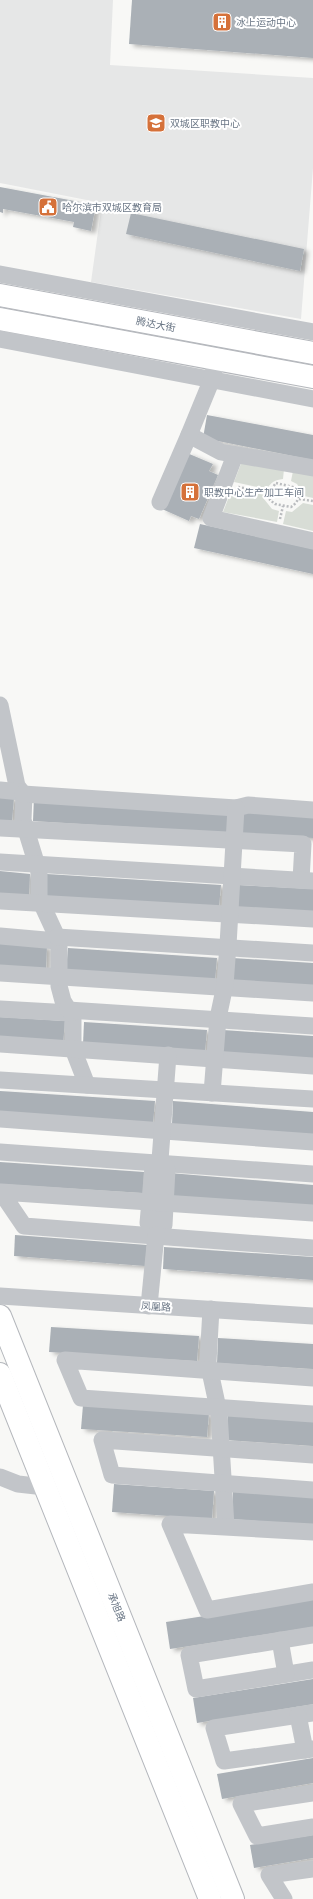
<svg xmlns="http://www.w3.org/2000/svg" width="313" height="1899" viewBox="0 0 313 1899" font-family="'IBM Plex Sans','Noto Sans SC',sans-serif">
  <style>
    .built { fill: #e6e7e7 }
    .green { fill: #d8ddd6 }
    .building { fill: #aab0b6; filter: url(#shadow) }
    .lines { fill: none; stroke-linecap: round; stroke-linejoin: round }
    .major-casing { stroke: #b4b7bc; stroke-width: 24 }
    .path { stroke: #babcbf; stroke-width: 2.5; stroke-dasharray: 2 2; stroke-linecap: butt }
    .minor { stroke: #c2c5c9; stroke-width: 17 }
    .major { stroke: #fff; stroke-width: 22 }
    .labels { text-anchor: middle; stroke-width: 4; stroke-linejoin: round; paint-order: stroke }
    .poi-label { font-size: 10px; fill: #6a7685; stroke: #fff; text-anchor: start }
    .street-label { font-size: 10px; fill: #6a7685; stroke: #fff }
  </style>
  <defs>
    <filter id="shadow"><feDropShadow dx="4.5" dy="2.5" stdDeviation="2" flood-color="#0004"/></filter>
  </defs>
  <rect width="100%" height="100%" fill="#f8f8f6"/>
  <polygon class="built" points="0,0 113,0 110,65 313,78 313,168 301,319 91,282 102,203 0,183"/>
  <g class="green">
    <path d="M242,461L284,469L283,479C275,480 271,482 267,489L234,482Z"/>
    <polygon points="293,471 313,475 313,498 304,496 297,484 291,481"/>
    <polygon points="232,489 265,495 264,499 272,509 279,511 277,522 223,512"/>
    <polygon points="303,503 313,505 313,531 283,524 286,511 292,512"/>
  </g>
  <g class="building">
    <polygon points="132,0 313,0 313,58 129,44"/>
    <polygon points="0,187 96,205 91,231 73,227 74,222 3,209 3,213 0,212"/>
    <polygon points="131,213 304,249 300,271 126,234"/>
    <polygon points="207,415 313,435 313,460 203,438"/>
    <polygon points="187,453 213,464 209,471 218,475 199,519 191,516 189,521 162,509"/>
    <polygon points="200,524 313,549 313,574 194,548"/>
    <polygon points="0,797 14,798 12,821 0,820"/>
    <polygon points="34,797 229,810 228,833 33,821"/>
    <polygon points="242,810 313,815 313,838 241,834"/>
    <polygon points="0,871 30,874 29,896 0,894"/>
    <polygon points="47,874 221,885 219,907 46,897"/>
    <polygon points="238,885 313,889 313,913 236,909"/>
    <polygon points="0,943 47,946 46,969 0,966"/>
    <polygon points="68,948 217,958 215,981 66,971"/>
    <polygon points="233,958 313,963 313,986 231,981"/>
    <polygon points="0,1017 65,1021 63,1044 0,1040"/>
    <polygon points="84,1022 207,1030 205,1052 83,1044"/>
    <polygon points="223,1030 313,1036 313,1060 221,1054"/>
    <polygon points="0,1091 155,1101 153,1123 0,1113"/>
    <polygon points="173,1101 313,1112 313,1135 172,1124"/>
    <polygon points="0,1162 144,1172 143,1193 0,1184"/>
    <polygon points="170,1173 313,1185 313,1207 168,1196"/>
    <polygon points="15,1235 147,1245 145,1266 14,1256"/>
    <polygon points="164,1247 313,1257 313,1280 163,1269"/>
    <polygon points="51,1327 199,1336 197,1361 49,1352"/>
    <polygon points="218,1338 313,1344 313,1369 217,1363"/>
    <polygon points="83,1405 209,1413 207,1437 81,1429"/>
    <polygon points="228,1414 313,1420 313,1446 226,1440"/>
    <polygon points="114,1484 214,1491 212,1519 112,1512"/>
    <polygon points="233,1491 313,1497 313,1525 232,1519"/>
    <polygon points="313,1599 313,1627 170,1649 166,1622"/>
    <polygon points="313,1679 313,1704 197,1723 193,1698"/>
    <polygon points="313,1758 313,1783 222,1799 217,1774"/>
    <polygon points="313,1835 313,1858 254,1868 250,1845"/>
  </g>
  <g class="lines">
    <defs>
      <g id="major">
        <polyline points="0,295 313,353"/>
        <polyline points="0,319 313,377"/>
        <polyline points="0,1316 233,1899"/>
        <polyline points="0,1374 210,1899"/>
      </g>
    </defs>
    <use href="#major" class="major-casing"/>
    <g class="path">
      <path d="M276,483L293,487C300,495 300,501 291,507L275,504L270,500L269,492Z"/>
      <polyline points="238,487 269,492"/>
      <polyline points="299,499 313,501"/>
      <polyline points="280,519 283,506"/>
    </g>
    <g class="minor">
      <polyline points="0,274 313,332"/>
      <polyline points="0,339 313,399"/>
      <polyline points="189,435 221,452 313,468"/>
      <polyline points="235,455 211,518 313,541"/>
      <polyline points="160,502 189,435 212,379 214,369"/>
      <polyline points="0,705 17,786 24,795 23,820 39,872 39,898 57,937 59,946 59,986 63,1001 73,1017 73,1049 87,1085"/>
      <polyline points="0,790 21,792"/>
      <polyline points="23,794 236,808 248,805 313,810"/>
      <polyline points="0,828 303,844 301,880"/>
      <polyline points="0,862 313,881"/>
      <polyline points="0,901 313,919"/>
      <polyline points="0,936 57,941"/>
      <polyline points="57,937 313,953"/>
      <polyline points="0,973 313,993"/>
      <polyline points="0,1009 71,1013"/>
      <polyline points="68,1010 313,1026"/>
      <polyline points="0,1044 313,1066"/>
      <polyline points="0,1080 313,1099"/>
      <polyline points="212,1093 218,1018 225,985 228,945 236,808"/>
      <polyline points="0,1119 313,1142"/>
      <polyline points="0,1152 313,1174"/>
      <polyline points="160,1160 167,1169 164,1225 156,1235 148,1223 153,1167 160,1160 168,1055"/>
      <polyline points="313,1213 1,1192 24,1226 313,1248"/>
      <polyline points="0,1296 313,1316"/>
      <polyline points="149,1306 156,1235"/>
      <polyline points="211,1309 208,1362 219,1413 226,1526"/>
      <polyline points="313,1378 65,1360 81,1398 313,1414"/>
      <polyline points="313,1455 102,1440 112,1475 313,1490"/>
      <polyline points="0,1477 18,1484 45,1487"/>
      <polyline points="313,1532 170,1524 207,1610 313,1592"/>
      <polyline points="313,1635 189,1655 196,1689 313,1670"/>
      <polyline points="280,1640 286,1674"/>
      <polyline points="313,1713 214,1728 224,1761 313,1749"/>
      <polyline points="298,1715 305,1750"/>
      <polyline points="313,1793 241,1804 257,1836 313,1827"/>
      <polyline points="284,1899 269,1875 313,1869"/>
    </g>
    <use href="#major" class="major"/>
  </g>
  <defs>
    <symbol id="building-square" viewBox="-11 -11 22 22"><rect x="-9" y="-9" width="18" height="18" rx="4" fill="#d5713a" stroke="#fff"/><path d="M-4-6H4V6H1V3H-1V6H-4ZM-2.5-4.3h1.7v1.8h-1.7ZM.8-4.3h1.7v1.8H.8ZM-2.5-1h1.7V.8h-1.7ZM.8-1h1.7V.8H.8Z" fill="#fff"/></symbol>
    <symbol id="school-square" viewBox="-11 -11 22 22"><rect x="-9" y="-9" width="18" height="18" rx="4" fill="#d5713a" stroke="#fff"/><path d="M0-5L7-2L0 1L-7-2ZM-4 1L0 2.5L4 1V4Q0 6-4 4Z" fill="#fff"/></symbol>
    <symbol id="civic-square" viewBox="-11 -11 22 22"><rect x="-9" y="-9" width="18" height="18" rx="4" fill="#d5713a" stroke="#fff"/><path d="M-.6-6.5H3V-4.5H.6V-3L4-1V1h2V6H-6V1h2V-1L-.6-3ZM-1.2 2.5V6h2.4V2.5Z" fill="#fff"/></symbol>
  </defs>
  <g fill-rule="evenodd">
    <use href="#building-square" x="211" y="11" width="22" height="22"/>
    <use href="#school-square" x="145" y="112" width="22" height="22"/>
    <use href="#civic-square" x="37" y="196" width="22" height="22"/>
    <use href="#building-square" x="179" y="481" width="22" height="22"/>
  </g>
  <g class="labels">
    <g class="poi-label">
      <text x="236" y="26">冰上运动中心</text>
      <text x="170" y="127">双城区职教中心</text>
      <text x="62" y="211">哈尔滨市双城区教育局</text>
      <text x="204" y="496">职教中心生产加工车间</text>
    </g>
    <g class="street-label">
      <text transform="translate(156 324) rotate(11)" y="4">腾达大街</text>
      <text transform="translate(156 1306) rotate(4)" y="4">凤凰路</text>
      <text transform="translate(117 1607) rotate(68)" y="4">承旭路</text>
    </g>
  </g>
</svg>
